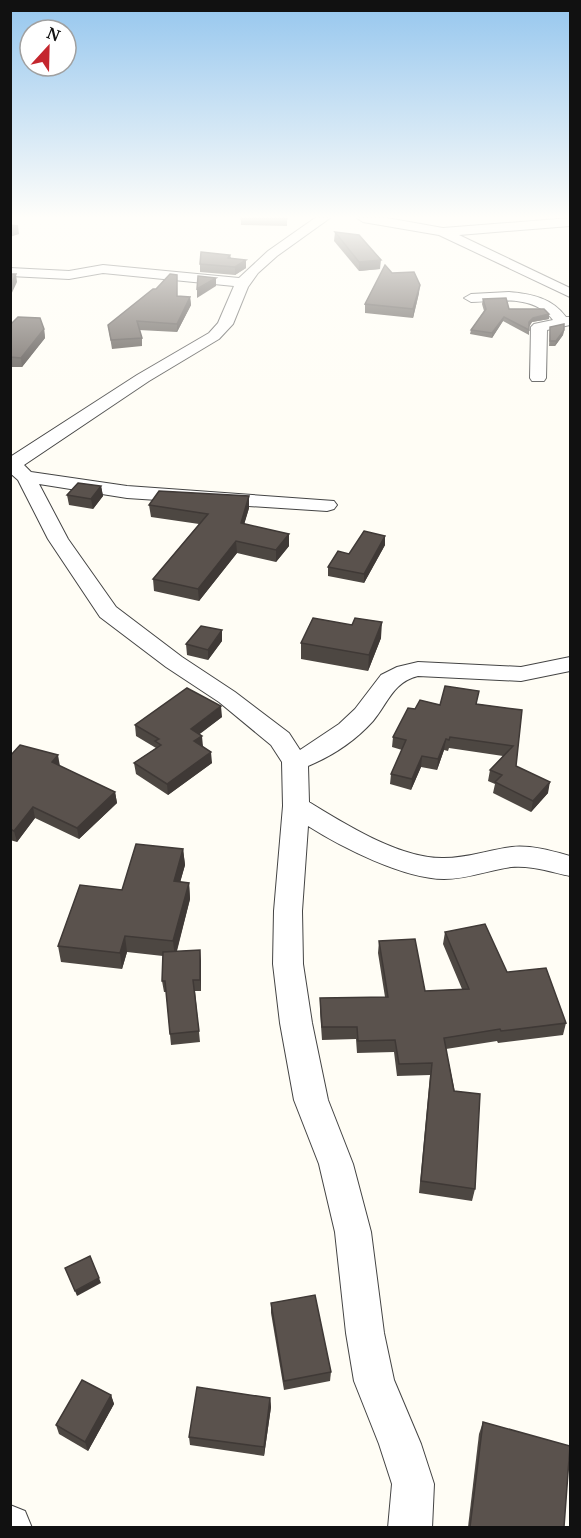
<svg xmlns="http://www.w3.org/2000/svg" width="581" height="1538" viewBox="0 0 581 1538" font-family="'Noto Serif',serif">
  <style>
    .lines { fill: none; stroke-linecap: round; stroke-linejoin: round }
    .minor-casing { stroke: #444; stroke-width: 2 }
    .minor { fill: #fff; fill-rule: evenodd }
    .wall { fill: #4d4742 }
    .shaded-wall { fill: #3f3936 }
    .building { fill: #5a524d; stroke: #3f3936; stroke-width: 1.5 }
  </style>
  <rect width="100%" height="100%" fill="#fffdf5"/>
  <g class="lines">
    <defs>
      <g id="minor">
        <path d="M315,218H330L277,256L258,273L248,287L233,324L219,339L149,381L24,465L31,472L127,486L334,501L337,505L334,509L327,511L127,498L39,484L68,539L116,607L182,657L235,692L289,733L300,750L339,724L355,709L381,675L397,667L418,662L521,667L570,657V671L521,681L418,676C393,682 388,703 373,721C355,741 332,756 308,766L309,802C345,824 400,859 444,858C468,858 488,850 512,847C531,845 552,851 570,856V876C551,872 531,865 511,867C488,870 468,879 444,879C404,879 341,847 308,826L302,911L303,964L312,1023L328,1100L353,1164L371,1232L384,1333L394,1380L421,1444L434,1484L432,1528H388L392,1484L379,1444L354,1381L346,1333L335,1232L319,1164L294,1100L280,1023L273,964L274,911L283,806L282,762L271,745L219,702L166,667L100,617L48,539L18,480L10,473V457L137,375L209,333L218,323L234,286L103,273L69,279L10,276V268L69,271L103,265L239,278L268,251Z"/>
        <polygon points="357,218 387,218 443,228 570,218 570,226 459,235 570,288 570,297 439,235 363,222"/>
        <path d="M509,292C532,294 552,298 566,317H570V325L547,330L546,378L544,381H532L530,378L531,327L534,324L553,320C534,294 498,301 471,302L464,298L471,294Z"/>
        <polygon points="10,1505 25,1511 32,1528 10,1528"/>
      </g>
    </defs>
    <use href="#minor" class="minor-casing"/>
    <use href="#minor" class="minor"/>
  </g>
  <g class="wall">
    <polygon points="241,218 287,218 287,226 241,225"/>
    <polygon points="335,232 380,269 359,271 334,241"/>
    <polygon points="230,255 231,258 246,268 235,275 200,272 200,264"/>
    <polygon points="392,273 419,293 413,318 365,313 365,304"/>
    <polygon points="177,296 190,297 191,305 177,332 139,330 142,338 142,346 112,349 108,325"/>
    <polygon points="483,299 509,309 549,319 532,322 529,326 529,335 503,321 492,338 470,334 471,330 484,311 482,304"/>
    <polygon points="10,325 44,329 45,338 22,367 10,367"/>
    <polygon points="550,327 564,330 563,335 555,346 549,346"/>
    <polygon points="101,486 103,496 93,509 69,505 67,495"/>
    <polygon points="149,505 249,508 244,524 289,534 289,546 276,562 237,553 199,601 154,591 153,579 199,524 151,517"/>
    <polygon points="385,536 385,545 364,583 328,576 328,567 349,554"/>
    <polygon points="381,638 368,671 301,659 301,643"/>
    <polygon points="222,641 208,660 187,655 186,644"/>
    <polygon points="477,704 522,710 516,766 548,793 531,812 493,793 495,784 488,781 490,770 503,756 449,748 448,751 444,750 437,770 421,767 411,790 390,784 391,774 402,750 392,747 393,737 440,705"/>
    <polygon points="222,717 199,734 203,747 212,763 168,795 136,774 134,763 156,748 136,736 135,725"/>
    <polygon points="10,756 60,766 115,792 117,803 79,839 35,818 17,842 10,840"/>
    <polygon points="183,849 185,865 180,882 189,883 190,899 177,951 201,961 201,991 195,991 200,1042 171,1045 166,992 164,992 162,981 163,956 127,952 122,969 61,962 58,946 122,890"/>
    <polygon points="445,932 507,972 566,1023 563,1035 498,1043 497,1041 446,1049 475,1189 472,1201 419,1193 430,1075 397,1076 394,1052 357,1053 356,1039 322,1040 320,1011 320,998 385,997 378,953 379,941 425,991 462,989 443,944"/>
    <polygon points="271,1303 331,1372 330,1381 284,1390 271,1313"/>
    <polygon points="111,1395 114,1404 88,1451 59,1434 56,1425"/>
    <polygon points="270,1398 271,1407 264,1456 190,1445 189,1437"/>
    <polygon points="483,1422 564,1527 468,1527 479,1434"/>
  </g>
  <g class="shaded-wall">
    <polygon points="18,226 19,234 10,237 10,228"/>
    <polygon points="246,260 246,268 235,275 235,267"/>
    <polygon points="381,260 380,269 359,271 359,262"/>
    <polygon points="16,274 17,282 10,297 10,286"/>
    <polygon points="216,278 216,286 197,298 197,289"/>
    <polygon points="420,285 419,293 413,318 413,309"/>
    <polygon points="190,297 191,305 177,332 177,324"/>
    <polygon points="549,314 549,319 532,322 529,327 529,322 533,318"/>
    <polygon points="504,317 503,321 492,338 492,333"/>
    <polygon points="44,329 45,338 22,367 21,358"/>
    <polygon points="564,330 563,335 555,346 556,341"/>
    <polygon points="101,486 103,496 93,509 91,499"/>
    <polygon points="249,496 249,508 241,535 241,523"/>
    <polygon points="289,534 289,546 276,562 276,550"/>
    <polygon points="385,536 385,545 364,583 364,574"/>
    <polygon points="236,541 237,553 199,601 198,589"/>
    <polygon points="382,622 381,638 368,671 369,655"/>
    <polygon points="222,630 222,641 208,660 208,650"/>
    <polygon points="221,706 222,717 192,740 191,729"/>
    <polygon points="202,736 203,747 194,741"/>
    <polygon points="446,739 444,750 437,770 438,759"/>
    <polygon points="211,752 212,763 168,795 167,784"/>
    <polygon points="58,755 60,766 54,774 52,762"/>
    <polygon points="422,756 421,767 411,790 412,779"/>
    <polygon points="550,782 548,793 531,812 533,801"/>
    <polygon points="115,792 117,803 79,839 77,828"/>
    <polygon points="33,807 35,818 17,842 14,831"/>
    <polygon points="183,849 185,865 176,897 174,881"/>
    <polygon points="189,883 190,899 175,957 173,941"/>
    <polygon points="125,936 127,952 122,969 120,953"/>
    <polygon points="200,950 201,961 201,991 200,980"/>
    <polygon points="99,1278 101,1283 77,1296 75,1291"/>
    <polygon points="111,1395 114,1404 88,1451 85,1442"/>
    <polygon points="270,1398 271,1407 264,1456 264,1447"/>
  </g>
  <g class="building">
    <polygon points="287,218 287,219 241,219 241,218"/>
    <polygon points="10,225 18,226 10,228"/>
    <polygon points="335,232 359,235 381,260 359,262"/>
    <polygon points="201,252 230,255 228,258 246,260 235,267 200,264"/>
    <polygon points="385,265 392,273 414,272 420,285 413,309 365,304"/>
    <polygon points="10,274 16,274 10,286"/>
    <polygon points="170,274 177,275 177,296 190,297 177,324 137,321 142,338 111,340 108,325 153,289 156,289"/>
    <polygon points="198,276 216,278 197,289"/>
    <polygon points="506,298 509,309 544,309 549,314 533,318 529,322 529,330 504,317 492,333 471,330 486,309 483,299"/>
    <polygon points="18,317 40,318 44,329 21,358 10,357 10,325"/>
    <polygon points="564,324 564,330 556,341 550,341 550,327"/>
    <polygon points="78,483 101,486 91,499 67,495"/>
    <polygon points="159,491 249,496 241,523 289,534 276,550 236,541 198,589 153,579 208,514 149,505"/>
    <polygon points="364,531 385,536 364,574 328,567 338,551 349,554"/>
    <polygon points="313,618 352,625 355,618 382,622 369,655 301,643"/>
    <polygon points="201,626 222,630 208,650 186,644"/>
    <polygon points="445,686 479,691 476,704 522,710 516,766 550,782 533,801 495,782 502,775 490,770 513,746 450,737 449,740 446,739 438,759 422,756 412,779 391,774 406,740 393,737 408,708 415,709 420,700 440,705"/>
    <polygon points="187,688 221,706 191,729 202,736 194,741 211,752 167,784 134,763 161,745 155,741 159,739 135,725"/>
    <polygon points="20,745 58,755 52,762 115,792 77,828 33,807 14,831 10,829 10,756"/>
    <polygon points="136,844 183,849 174,881 189,883 173,941 125,936 120,953 58,946 80,885 122,890"/>
    <polygon points="485,924 507,972 546,968 566,1023 501,1031 500,1029 444,1038 454,1091 480,1094 475,1189 421,1181 432,1063 399,1064 395,1040 358,1041 357,1027 322,1027 320,998 388,997 379,941 415,939 425,991 469,989 445,932"/>
    <polygon points="200,950 200,980 193,980 199,1031 170,1034 165,981 162,981 163,952"/>
    <polygon points="90,1256 99,1278 75,1291 65,1268"/>
    <polygon points="315,1295 331,1372 284,1381 271,1303"/>
    <polygon points="82,1380 111,1395 85,1442 56,1425"/>
    <polygon points="197,1387 270,1398 264,1447 189,1437"/>
    <polygon points="483,1422 570,1446 564,1527 470,1527"/>
  </g>
  <linearGradient id="sky" x2="0" y2="1"><stop stop-color="#95c6ee"/><stop offset="0.5" stop-color="#fffefa"/><stop offset="1" stop-color="#fffefa" stop-opacity="0"/></linearGradient>
  <rect width="581" height="434" fill="url(#sky)"/>
  <rect width="581" height="1538" fill="none" stroke="#111111" stroke-width="24"/>
  <g transform="translate(48 48) rotate(22)"><circle r="28" fill="#ffffff" stroke="#a0a0a0" stroke-width="1.5"/>
  <path d="M0-4.5L10 22L0 15L-10 22Z" fill="#c4262e"/>
  <text y="-9" font-size="16" font-weight="bold" text-anchor="middle" fill="#111111">N</text>
  </g>
</svg>
